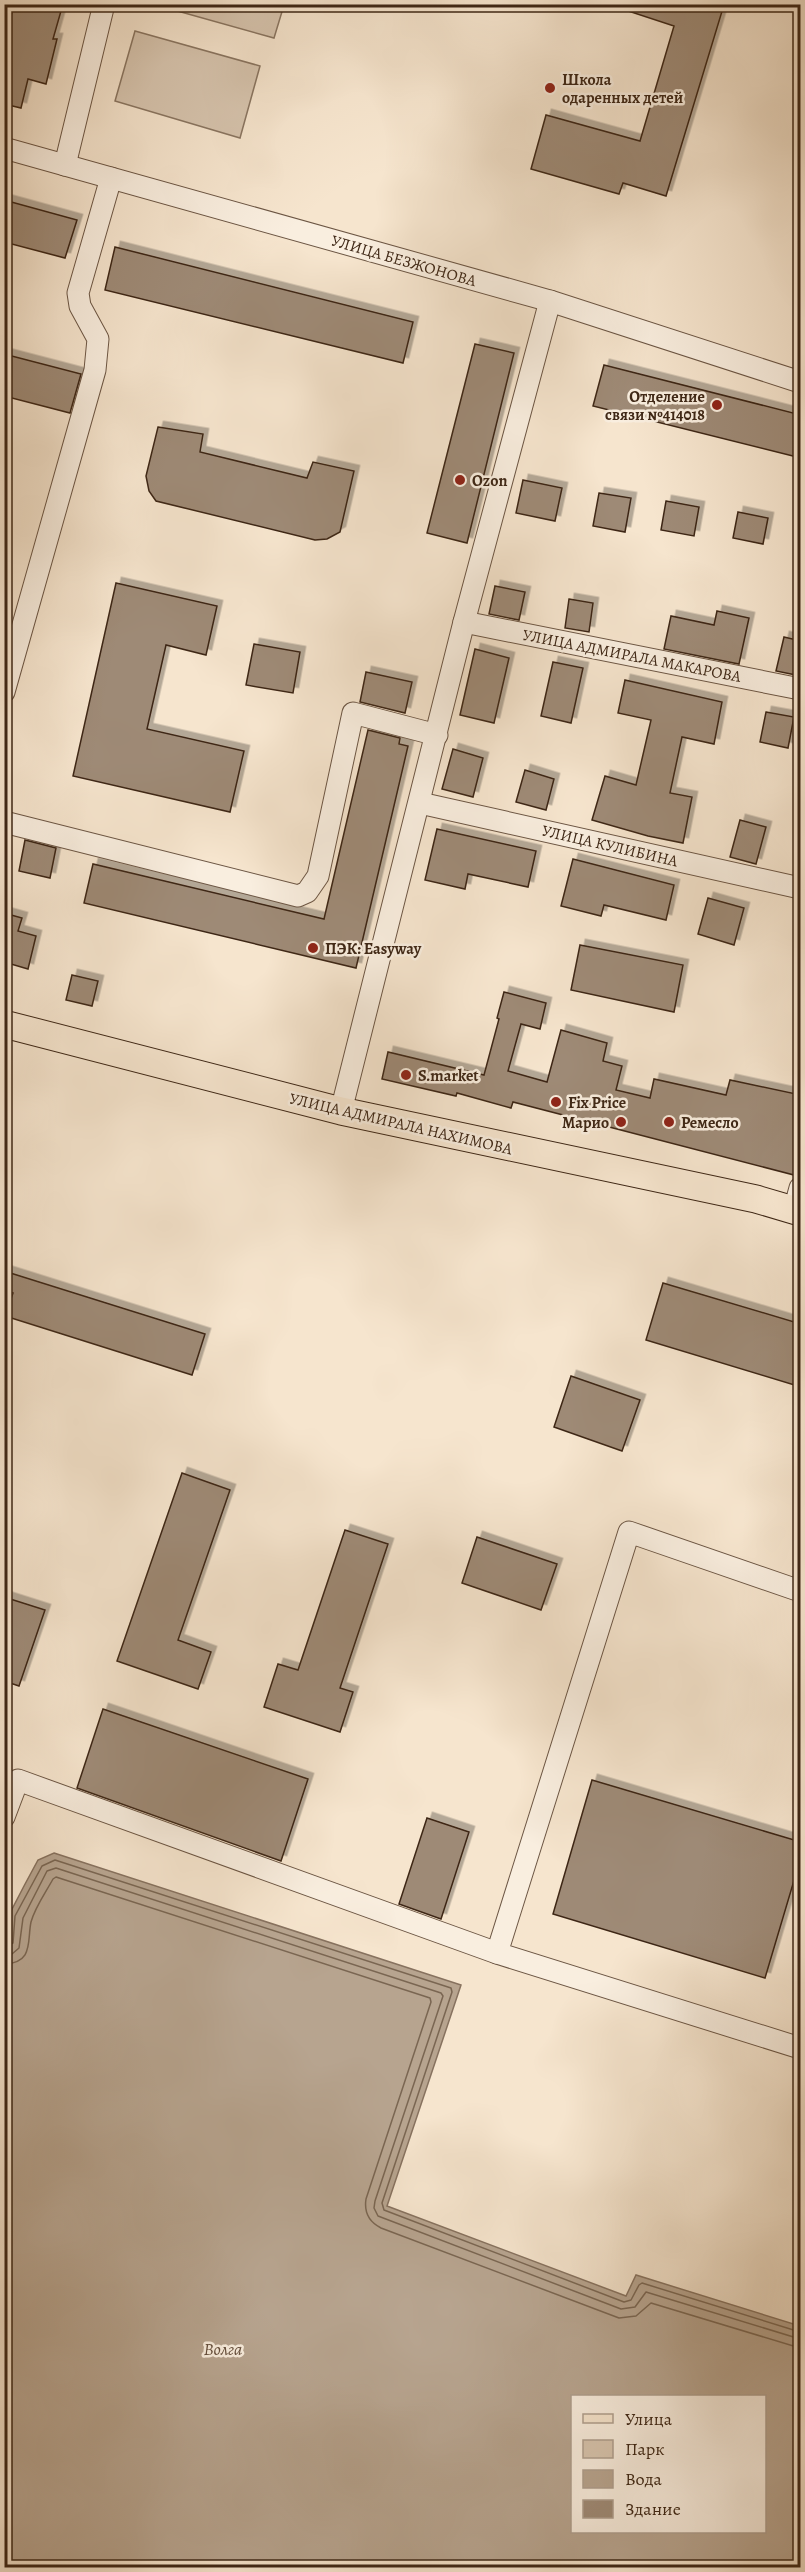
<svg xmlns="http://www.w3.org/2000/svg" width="805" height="2572" viewBox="0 0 805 2572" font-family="Alegreya,serif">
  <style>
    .green { fill: #d7c5af; stroke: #8a7662; stroke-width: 1.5 }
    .water { fill: #b7a48f; stroke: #87725f; stroke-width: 1.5; fill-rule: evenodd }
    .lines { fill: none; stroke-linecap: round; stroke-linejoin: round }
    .shore { stroke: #7a6652; stroke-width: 1.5 }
    .building { fill: #9e8a76; stroke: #3e2716; stroke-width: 1.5; filter: url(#shadow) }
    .minor-casing { stroke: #6c5644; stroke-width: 23 }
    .major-casing { stroke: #3e2716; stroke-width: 29 }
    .minor { stroke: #f9eedf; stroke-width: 21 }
    .major { stroke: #f6e5ce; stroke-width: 27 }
    .poi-dot { fill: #8f2418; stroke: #f9eedf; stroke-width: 2 }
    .labels { text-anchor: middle; stroke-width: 5; stroke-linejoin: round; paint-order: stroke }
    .poi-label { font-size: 16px; font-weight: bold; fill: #3e2716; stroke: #f9eedf; text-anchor: start }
    .street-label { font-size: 16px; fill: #3e2716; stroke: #f9eedf }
    .water-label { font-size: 18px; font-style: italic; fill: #624c3a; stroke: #f9eedf }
  </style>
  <defs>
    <filter id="shadow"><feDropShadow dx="5.5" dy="-5.5" stdDeviation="0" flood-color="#0004"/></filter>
  </defs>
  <rect width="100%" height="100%" fill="#f6e5ce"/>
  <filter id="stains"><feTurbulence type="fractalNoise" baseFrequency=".00333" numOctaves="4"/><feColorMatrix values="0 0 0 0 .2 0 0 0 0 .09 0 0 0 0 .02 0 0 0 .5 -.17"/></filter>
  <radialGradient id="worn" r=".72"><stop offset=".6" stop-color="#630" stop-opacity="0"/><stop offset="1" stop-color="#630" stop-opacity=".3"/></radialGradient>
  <g class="green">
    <polygon points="156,5 284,5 274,38"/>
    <polygon points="135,31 260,66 240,138 115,101"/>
  </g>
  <path class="water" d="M54,1853L461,1985L387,2206L626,2296L636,2275L800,2326V2567H5V1945L8,1940L9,1915L24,1886L38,1860ZM572,2396H764V2532H572Z"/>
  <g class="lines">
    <g class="shore">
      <polyline points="4,1947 13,1943 15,1916 42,1866 55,1860 451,1988 452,1992 382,2203 384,2210 624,2302 631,2300 639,2285 642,2283 800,2332"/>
      <polyline points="4,1955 12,1954 19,1948 23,1918 47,1871 56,1868 441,1993 443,1996 375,2201 374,2208 378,2216 621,2309 635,2307 646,2292 800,2339"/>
      <path d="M4,1964C34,1963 27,1941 31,1922C35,1907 46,1892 53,1879L56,1877L430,1998L431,2002L366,2199C364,2212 369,2222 381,2228L619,2318L636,2316L651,2303L800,2348"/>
    </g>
  </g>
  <g class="building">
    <polygon points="14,4 63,4 53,39 57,39 46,84 28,79 21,108 4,104 4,27 8,28"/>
    <polygon points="619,4 712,4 723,8 666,196 623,183 619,194 531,169 546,115 640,141 674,26 619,8"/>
    <polygon points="4,200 77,220 65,258 4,242"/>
    <polygon points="115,247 413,322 403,363 105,290"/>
    <polygon points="475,344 514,353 467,543 427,533"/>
    <polygon points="4,354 81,374 70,413 4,396"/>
    <polygon points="604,365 801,415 801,458 593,406"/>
    <polygon points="158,427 203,434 200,452 307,478 313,462 354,471 340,532 327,539 315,540 156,501 149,491 146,476"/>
    <polygon points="523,480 562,488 555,521 516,513"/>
    <polygon points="599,493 631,498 625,532 593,526"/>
    <polygon points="666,501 699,507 694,536 661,530"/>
    <polygon points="738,512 768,518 763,544 733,538"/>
    <polygon points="116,583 217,606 206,655 166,645 147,729 244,751 230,812 73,776"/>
    <polygon points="495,586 525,592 519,620 489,614"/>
    <polygon points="569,599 593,603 589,632 565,628"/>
    <polygon points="717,611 749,618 739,664 664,649 671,616 714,625"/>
    <polygon points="784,637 801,641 801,676 776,671"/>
    <polygon points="254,644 300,652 293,693 246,685"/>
    <polygon points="475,649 509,658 494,723 460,715"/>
    <polygon points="553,662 583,668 571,723 541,716"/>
    <polygon points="366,672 412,682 405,713 360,702"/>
    <polygon points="625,680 722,702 714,744 682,737 670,793 692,797 683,843 648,836 592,820 605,776 636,785 651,720 618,713"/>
    <polygon points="766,712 794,717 788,748 760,742"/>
    <polygon points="368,730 400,738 399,744 408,746 356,968 84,903 93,864 324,919"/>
    <polygon points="453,749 483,758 473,797 442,789"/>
    <polygon points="525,770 554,779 546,810 516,802"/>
    <polygon points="740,820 766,827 756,864 730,857"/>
    <polygon points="437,829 536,851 528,887 468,874 465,889 425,880"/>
    <polygon points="25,840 56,848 50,878 19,871"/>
    <polygon points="573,859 674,885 666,920 604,905 601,916 561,906"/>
    <polygon points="708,898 744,908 734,945 698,934"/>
    <polygon points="4,913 22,918 18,931 36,936 28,969 4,962"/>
    <polygon points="580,945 683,965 674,1012 571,990"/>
    <polygon points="72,975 98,981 92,1006 66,1000"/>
    <polygon points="504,992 546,1003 540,1029 521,1024 508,1071 547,1082 561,1030 607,1043 603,1061 622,1066 616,1090 650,1098 654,1079 726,1095 730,1080 801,1095 801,1152 794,1175 513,1102 511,1108 457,1093 456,1096 382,1079 388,1052 484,1075 499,1019 497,1018"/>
    <polygon points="4,1271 205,1334 192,1375 5,1316 13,1293 4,1290"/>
    <polygon points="663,1283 801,1324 801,1387 646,1340"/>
    <polygon points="571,1376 640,1400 622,1451 554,1427"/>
    <polygon points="182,1473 230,1490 178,1640 211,1652 198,1689 117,1661"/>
    <polygon points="345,1530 388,1544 340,1688 353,1692 340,1732 264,1707 278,1664 298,1670"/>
    <polygon points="477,1537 557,1564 541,1610 462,1583"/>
    <polygon points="4,1597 45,1610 19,1686 4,1681"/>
    <polygon points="103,1709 308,1779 281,1861 77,1788"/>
    <polygon points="592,1780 801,1842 801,1857 765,1978 553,1914"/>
    <polygon points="427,1818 469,1832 441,1919 399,1904"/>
  </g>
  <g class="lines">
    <defs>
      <g id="minor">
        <polyline points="4,148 550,301 800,382"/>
        <polyline points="65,165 104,4"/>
        <polyline points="464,622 800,689"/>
        <polyline points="4,692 95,370 98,339 80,306 78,293 111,178"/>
        <polyline points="420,803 800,888"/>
        <polyline points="4,822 298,896 307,892 318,876 353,713 437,735"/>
        <polyline points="341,1111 464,622 550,301"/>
        <polyline points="794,1210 800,1188"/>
        <polyline points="800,1591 629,1532 497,1953 800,2048"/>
        <polyline points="4,1817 18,1780 497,1953"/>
      </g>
      <polyline id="major" points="4,1024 341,1111 756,1199 800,1212"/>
    </defs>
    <use href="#minor" class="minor-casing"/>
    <use href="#major" class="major-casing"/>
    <use href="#minor" class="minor"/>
    <use href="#major" class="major"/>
  </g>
  <g class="poi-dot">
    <circle cx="550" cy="88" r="6"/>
    <circle cx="717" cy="405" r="6"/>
    <circle cx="460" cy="480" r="6"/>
    <circle cx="313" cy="948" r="6"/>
    <circle cx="406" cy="1075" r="6"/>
    <circle cx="556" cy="1102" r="6"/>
    <circle cx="621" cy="1122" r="6"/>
    <circle cx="669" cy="1122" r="6"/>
  </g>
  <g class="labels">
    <g class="poi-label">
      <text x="562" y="85">Школа<tspan x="562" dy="18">одаренных детей</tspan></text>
      <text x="705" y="402" text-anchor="end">Отделение<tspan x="705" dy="18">связи №414018</tspan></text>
      <text x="472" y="486">Ozon</text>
      <text x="325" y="954">ПЭК: Easyway</text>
      <text x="418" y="1081">S.market</text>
      <text x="568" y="1108">Fix Price</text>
      <text x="609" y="1128" text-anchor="end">Марио</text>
      <text x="681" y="1128">Ремесло</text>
    </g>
    <g class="street-label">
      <text transform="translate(404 260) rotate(16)" y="6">УЛИЦА БЕЗЖОНОВА</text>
      <text transform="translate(632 655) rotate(11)" y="6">УЛИЦА АДМИРАЛА МАКАРОВА</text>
      <text transform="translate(610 845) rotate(13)" y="6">УЛИЦА КУЛИБИНА</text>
      <text transform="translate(401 1123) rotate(13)" y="6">УЛИЦА АДМИРАЛА НАХИМОВА</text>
    </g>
    <g class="water-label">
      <text x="223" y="2355">Волга</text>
    </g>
  </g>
  <rect width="805" height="2572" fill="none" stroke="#f6e5ce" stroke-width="24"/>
  <rect x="6" y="6" width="793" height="2560" fill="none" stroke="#3e2716" stroke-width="3"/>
  <rect x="12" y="12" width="781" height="2548" fill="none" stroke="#3e2716" stroke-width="1.5"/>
  <rect x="571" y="2395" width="195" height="138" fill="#f9eedf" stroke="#ae9e8f" stroke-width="1.5"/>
  <rect x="583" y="2414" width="30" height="9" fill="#f6e5ce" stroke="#ae9e8f" stroke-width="1.5"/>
  <text x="625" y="2425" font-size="18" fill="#3e2716">Улица</text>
  <rect x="583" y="2440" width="30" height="18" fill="#d7c5af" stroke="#ae9e8f" stroke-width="1.5"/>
  <text x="625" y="2455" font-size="18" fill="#3e2716">Парк</text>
  <rect x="583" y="2470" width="30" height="18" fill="#b7a48f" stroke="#ae9e8f" stroke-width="1.5"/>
  <text x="625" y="2485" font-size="18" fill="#3e2716">Вода</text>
  <rect x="583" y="2500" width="30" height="18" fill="#9e8a76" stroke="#ae9e8f" stroke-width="1.5"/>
  <text x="625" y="2515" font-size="18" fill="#3e2716">Здание</text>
  <rect width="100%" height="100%" filter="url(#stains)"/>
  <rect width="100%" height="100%" fill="url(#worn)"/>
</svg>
